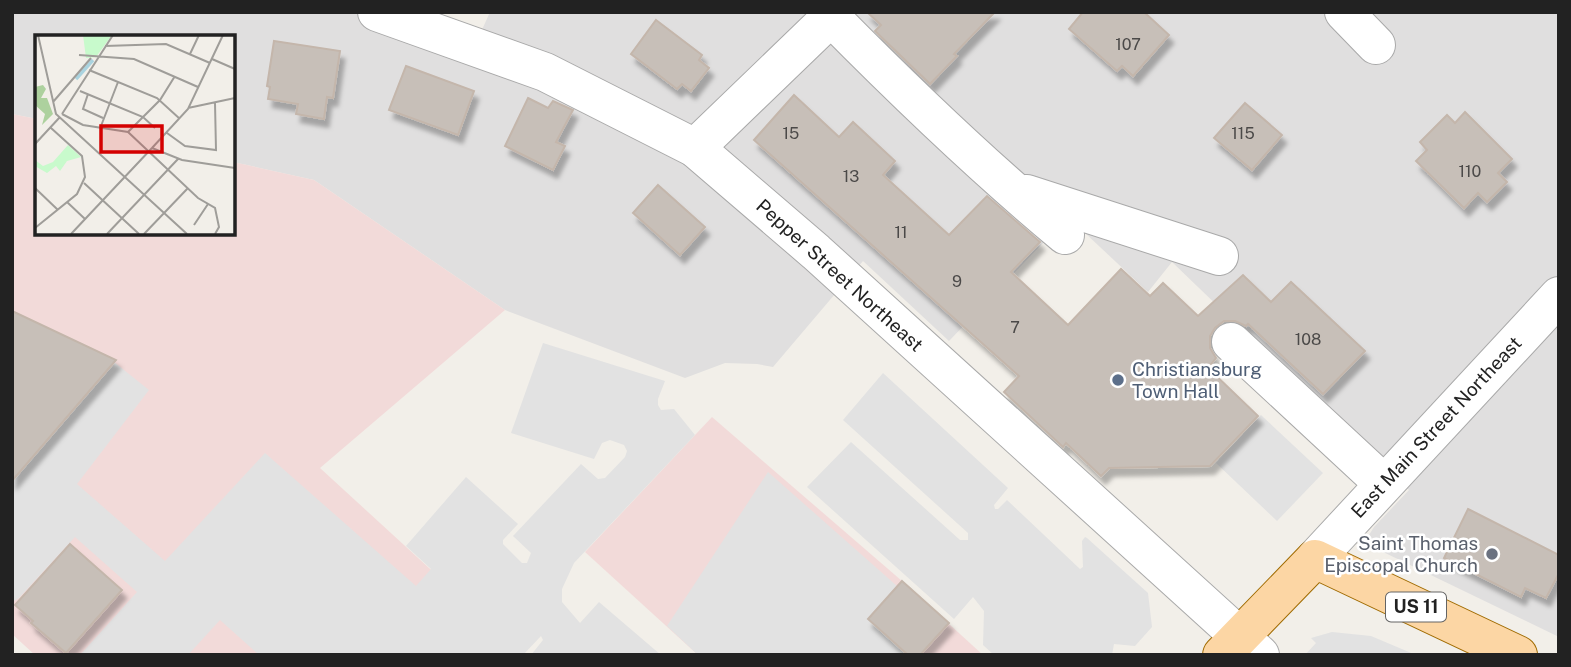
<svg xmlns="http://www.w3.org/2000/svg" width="1571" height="667" viewBox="0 0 1571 667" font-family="'Public Sans',sans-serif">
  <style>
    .residential { fill: #e0dfdf }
    .commercial { fill: #f2dad9 }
    .parking { fill: #e2e2e2 }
    .building { fill: #c7bfb8; stroke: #c4b6ab; stroke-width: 2; filter: url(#shadow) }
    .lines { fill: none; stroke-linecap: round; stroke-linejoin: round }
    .minor-casing { stroke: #a9a9a9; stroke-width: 40 }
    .major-casing { stroke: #a06b00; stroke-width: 40 }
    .minor { stroke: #fff; stroke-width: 38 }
    .major { stroke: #fcd6a4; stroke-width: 38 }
    .service-dot { fill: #5c6f8a; stroke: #fff; stroke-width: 2.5 }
    .worship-dot { fill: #6b7280; stroke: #fff; stroke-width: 2.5 }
    .labels { text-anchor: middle; stroke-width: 5; stroke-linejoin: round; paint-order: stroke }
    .number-label { font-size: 16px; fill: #4b4948 }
    .shield { fill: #fff; stroke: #646464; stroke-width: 2 }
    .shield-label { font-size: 18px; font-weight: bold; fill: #222 }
    .street-label { font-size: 19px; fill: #222; stroke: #fff }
    .service-label { font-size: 19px; fill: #4e5e75; stroke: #fff; text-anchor: start }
    .worship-label { font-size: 19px; fill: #5b616d; stroke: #fff; text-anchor: end }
    .inset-river { fill: none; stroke: #aad3df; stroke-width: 3.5 }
    .inset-road { fill: none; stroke: #9f9d99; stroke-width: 2 }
    .view { fill: #d40000; fill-opacity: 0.15; stroke: #d40000; stroke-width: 3.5 }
    .inset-edge { fill: none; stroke: #222; stroke-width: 3.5 }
  </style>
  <defs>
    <filter id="shadow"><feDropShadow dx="4.5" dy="8" stdDeviation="2" flood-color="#0004"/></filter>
  </defs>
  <rect width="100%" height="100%" fill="#f2efe9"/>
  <polygon class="residential" points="12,12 426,12 481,32 490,12 1559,12 1559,637 1379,550 1371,543 1369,535 1374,527 1409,490 1172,262 1148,292 1068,217 949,341 863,261 773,367 757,364 725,363 685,378 505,310 314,180 233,162 233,37 37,37 37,119 12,114"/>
  <g class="commercial">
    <polygon points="12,114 37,119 37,233 233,233 233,162 314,180 505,310 320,468 524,655 35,655 12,634"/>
    <polygon points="712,417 902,581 983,655 698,655 585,552"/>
  </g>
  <g class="parking">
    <polygon points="543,343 665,381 658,399 658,405 661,410 674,409 695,435 574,563 562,589 562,602 580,623 599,602 661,655 531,655 543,640 541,636 523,655 259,655 220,620 188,655 80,655 137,592 75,537 19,598 12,602 12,481 114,362 149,390 77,484 165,561 265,453 416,586 431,569 406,546 466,477 518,524 503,540 503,544 522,563 527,563 531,553 513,536 581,464 598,479 605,478 625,457 627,451 624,445 610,440 602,443 594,459 511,433"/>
    <polygon points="883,373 1008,488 994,505 995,509 998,509 1007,500 1080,569 1083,567 1082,541 1085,537 1087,538 1148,593 1152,627 1135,646 1114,644 1112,655 994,655 983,645 984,611 973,597 954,619 807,487 851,442 960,540 968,540 968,533 843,420"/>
    <polygon points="1261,415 1323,473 1277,521 1216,463"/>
    <polygon points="768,472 897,586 868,619 908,655 698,655 667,626"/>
    <polygon points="1332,632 1371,636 1416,655 1305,655 1316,643 1311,638"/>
  </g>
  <g class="building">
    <polygon points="867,12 995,12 954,54 957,56 930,84 875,31 881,25"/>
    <polygon points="1083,12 1144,12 1169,35 1133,76 1122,66 1117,71 1069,29"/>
    <polygon points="656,20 702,55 699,60 709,68 691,91 682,84 677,89 631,54"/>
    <polygon points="274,41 340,51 333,98 327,97 324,119 296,114 298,104 268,99 270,87 267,86"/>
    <polygon points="406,66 474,91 458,135 389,110"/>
    <polygon points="794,95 839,137 853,122 895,161 883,175 949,235 987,196 1040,242 1011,272 1068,325 1121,269 1150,296 1163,283 1198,316 1243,275 1271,302 1291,282 1365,351 1323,394 1248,324 1246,326 1235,321 1224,321 1215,328 1210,336 1210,348 1216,358 1208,368 1258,416 1210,466 1109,468 1101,476 1066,443 1063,447 1004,392 1019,376 754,140"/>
    <polygon points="528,98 548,108 553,101 573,110 556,142 565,146 553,170 505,146"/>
    <polygon points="1245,103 1282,135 1252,170 1214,138"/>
    <polygon points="1465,112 1512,159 1498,173 1507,182 1487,202 1478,193 1464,208 1416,161 1427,150 1420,142 1447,115 1455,123"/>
    <polygon points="658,185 705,227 680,255 633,213"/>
    <polygon points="12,311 116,360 12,481"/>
    <polygon points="1468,509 1559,555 1559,573 1546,598 1525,588 1521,597 1444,558"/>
    <polygon points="70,544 122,590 66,653 31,623 33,621 15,605"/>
    <polygon points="902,581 949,623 920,655 908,655 868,619"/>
  </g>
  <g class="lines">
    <defs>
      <g id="minor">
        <polyline points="377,12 545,72 695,148 816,252 1260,655"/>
        <polyline points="1344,12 1376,45"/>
        <path d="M831,17C906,93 982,166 1065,235"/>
        <polyline points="695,148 836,12"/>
        <polyline points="1027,194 1219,256"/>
        <polyline points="1231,342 1383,483"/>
        <polyline points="1315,559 1559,296"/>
      </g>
      <polyline id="major" points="1222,655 1315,559 1518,655"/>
    </defs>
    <use href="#minor" class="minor-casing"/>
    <use href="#major" class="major-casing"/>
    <use href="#minor" class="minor"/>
    <use href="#major" class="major"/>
  </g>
  <circle class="service-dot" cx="1118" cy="380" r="7"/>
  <circle class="worship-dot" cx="1492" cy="554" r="7"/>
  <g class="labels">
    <g class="number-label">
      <text x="1128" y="50">107</text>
      <text x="791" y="139">15</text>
      <text x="1243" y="139">115</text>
      <text x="1470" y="177">110</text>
      <text x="851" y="182">13</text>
      <text x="901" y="238">11</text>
      <text x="957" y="287">9</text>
      <text x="1015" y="333">7</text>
      <text x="1308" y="345">108</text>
    </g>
    <rect class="shield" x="1386" y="592.5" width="60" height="29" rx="5"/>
    <g class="shield-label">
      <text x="1416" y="613">US 11</text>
    </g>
    <g class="street-label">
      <text transform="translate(840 275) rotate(42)" y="7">Pepper Street Northeast</text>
      <text transform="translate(1436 427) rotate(-47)" y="7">East Main Street Northeast</text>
    </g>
    <g class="service-label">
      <text x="1132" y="376">Christiansburg<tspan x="1132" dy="22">Town Hall</tspan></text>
    </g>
    <g class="worship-label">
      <text x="1478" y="550">Saint Thomas<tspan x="1478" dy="22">Episcopal Church</tspan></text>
    </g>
  </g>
  <g transform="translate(35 35)">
    <rect width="200" height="200" fill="#f2efe9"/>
    <path d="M8,50L11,54L6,63H12L18,79L7,90L10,79L0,70V52Z" fill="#add19e"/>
    <path d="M48,0H77L61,22L51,23ZM33,110L46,122L32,126L25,136L21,131L12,138L0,131V125L8,131L18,127Z" fill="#c8facc"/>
    <path class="inset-river" d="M41,44L58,25"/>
    <path class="inset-road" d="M3,0L21,79L152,199M70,11L131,9L175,28M155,19L164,0M44,20L99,24L163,52M177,24L200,34M54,35L122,63L145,84M45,56L108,82L120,93M53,59L48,74L68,83M18,67L56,23M153,73L200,63M27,79L48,90L93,97L163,163L180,173L184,192L180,199M27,79L78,0M66,91L83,47M93,97L125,65L140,41M132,98L150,111L181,115L180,68M0,109L25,82M117,113L153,74L188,0M49,148L104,199M0,153L23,175M32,167L50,184M159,190L173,169M0,193L42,159L50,142L47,121L16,93M36,199L117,113L147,125L200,133M72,199L143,124M109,199L153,153"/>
    <path class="view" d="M66,91H127V117H66Z"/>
    <rect width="200" height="200" class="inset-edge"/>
  </g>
  <rect width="1571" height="667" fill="none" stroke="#222222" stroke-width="28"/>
</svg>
